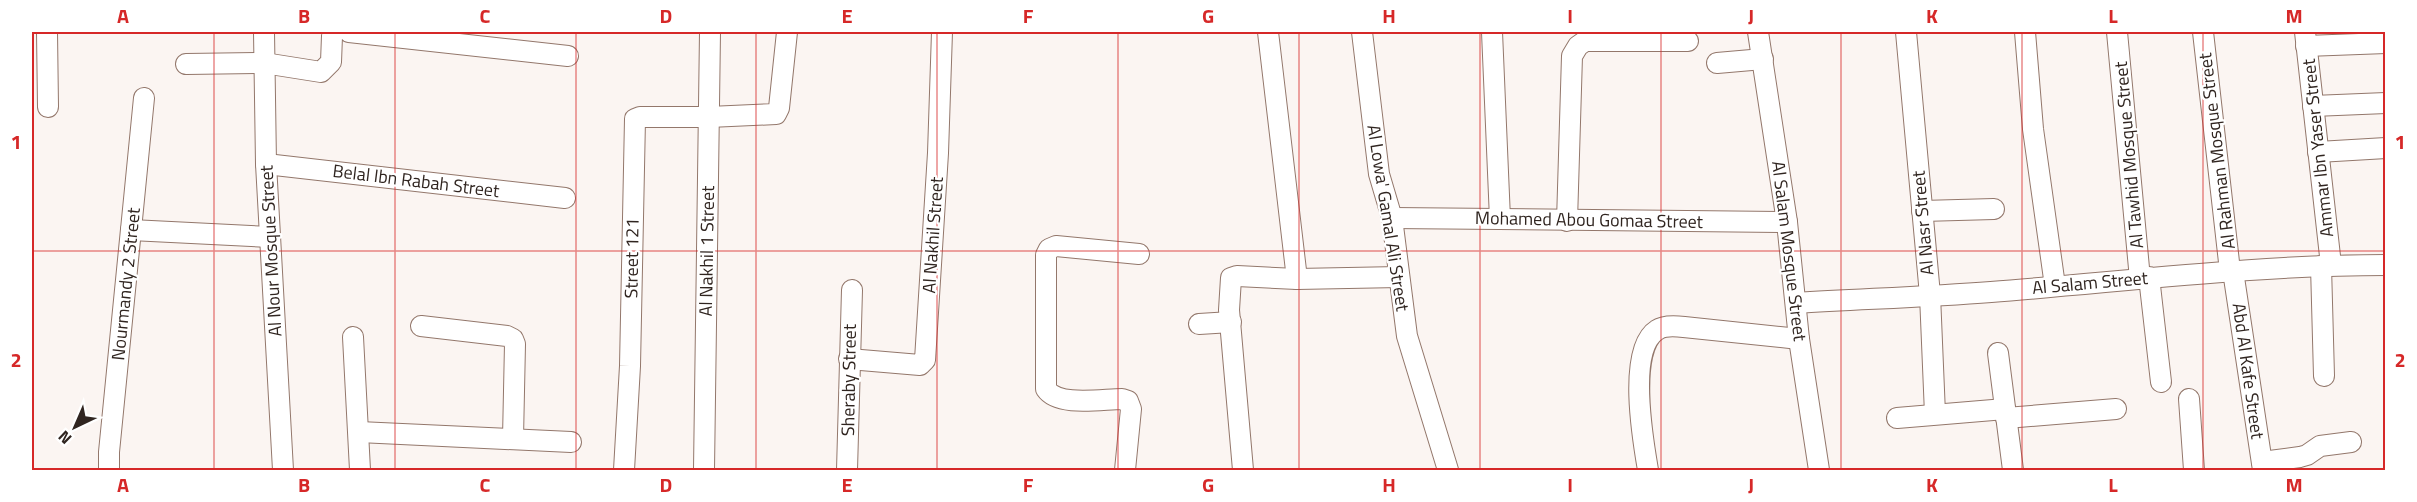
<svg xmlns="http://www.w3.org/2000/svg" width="2417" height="502" viewBox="0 0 2417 502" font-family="'Titillium Web',sans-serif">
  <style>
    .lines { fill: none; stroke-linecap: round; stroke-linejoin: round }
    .minor-casing { stroke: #93776b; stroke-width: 22 }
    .minor { stroke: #fff; stroke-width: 20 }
    .grid { fill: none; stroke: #d62828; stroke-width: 1.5; stroke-opacity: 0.55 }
    .labels { text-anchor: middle; stroke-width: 4.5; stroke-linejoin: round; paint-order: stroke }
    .street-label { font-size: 18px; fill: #302520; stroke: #fff }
    .neatline { fill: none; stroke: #d62828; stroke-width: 2 }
    .grid-label { font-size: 20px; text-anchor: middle; font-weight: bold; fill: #d62828 }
  </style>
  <rect width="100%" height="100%" fill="#fbf5f2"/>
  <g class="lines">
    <defs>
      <g id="minor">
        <polyline points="47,32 48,107"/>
        <polyline points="264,32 266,164 283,470"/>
        <polyline points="349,32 568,56"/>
        <polyline points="1268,32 1297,279"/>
        <polyline points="1362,32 1379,174 1392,218 1407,336 1448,470"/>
        <polyline points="1492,32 1500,219"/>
        <polyline points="1758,32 1787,222 1799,339 1819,470"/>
        <polyline points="1906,32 1930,295 1935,414"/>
        <polyline points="2025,32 2033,129 2055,286"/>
        <polyline points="2117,32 2140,279"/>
        <polyline points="2203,32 2230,271"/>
        <polyline points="2305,32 2331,265"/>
        <polyline points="1587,41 1688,41"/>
        <polyline points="2306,46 2386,43"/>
        <polyline points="1717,63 1763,59"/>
        <polyline points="186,64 264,63 321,72 331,62 332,36 335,32"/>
        <polyline points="2313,106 2386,103"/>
        <polyline points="2318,152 2386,148"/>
        <polyline points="266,164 565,198"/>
        <polyline points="1922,211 1994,209"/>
        <polyline points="1392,218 1787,222"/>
        <polyline points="1567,221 1572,56 1578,46 1598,32"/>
        <polyline points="131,230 270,237"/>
        <polyline points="2321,266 2324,376"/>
        <polyline points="2233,271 2263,470"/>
        <polyline points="2149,277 2161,382"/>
        <path d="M1796,303C1861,299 1926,297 1991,292C2122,282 2253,265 2386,265"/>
        <polyline points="1199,324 1231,322"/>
        <polyline points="421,326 507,336 513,339 515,344 513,438"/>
        <polyline points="353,337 360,470"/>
        <polyline points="1998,353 2013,470"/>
        <polyline points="849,359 920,365 925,360 938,153 942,32"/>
        <polyline points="2189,399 2194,470"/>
        <polyline points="1897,418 2005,409"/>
        <polyline points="2006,418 2116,409"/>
        <polyline points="359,432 571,442"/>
        <polyline points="2262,462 2300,457 2307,455 2320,446 2351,442"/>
        <polyline points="109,470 109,452 144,98"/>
        <polyline points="624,470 630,366 635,119 640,117 709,117 776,114 779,108 787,32"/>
        <polyline points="704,470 710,32"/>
        <polyline points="847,470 852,290"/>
        <path d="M1125,470L1131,409L1128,401L1122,399C1102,399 1058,407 1046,389V255L1049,249L1056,246L1139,254"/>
        <polyline points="1243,470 1229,310 1231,278 1237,276 1297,279 1399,277"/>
        <path d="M1648,470C1643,441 1627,349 1657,330C1664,325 1676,326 1684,327L1799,339"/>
      </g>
    </defs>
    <use href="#minor" class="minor-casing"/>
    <use href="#minor" class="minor"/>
  </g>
  <path class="grid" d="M214,32V470M395,32V470M576,32V470M756,32V470M937,32V470M1118,32V470M1299,32V470M1480,32V470M1661,32V470M1841,32V470M2022,32V470M2203,32V470M32,251H2386"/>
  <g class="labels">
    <g class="street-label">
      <text transform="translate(2318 148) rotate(-96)" y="6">Ammar Ibn Yaser Street</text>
      <text transform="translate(2217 151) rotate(-97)" y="6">Al Rahman Mosque Street</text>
      <text transform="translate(2129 155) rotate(-95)" y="6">Al Tawhid Mosque Street</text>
      <text transform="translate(416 181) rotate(7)" y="6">Belal Ibn Rabah Street</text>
      <text transform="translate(1388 218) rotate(81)" y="6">Al Lowa' Gamal Ali Street</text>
      <text transform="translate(1589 220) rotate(1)" y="6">Mohamed Abou Gomaa Street</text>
      <text transform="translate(1923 223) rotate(-95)" y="6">Al Nasr Street</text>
      <text transform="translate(933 235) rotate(-86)" y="6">Al Nakhil Street</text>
      <text transform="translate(271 251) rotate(-93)" y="6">Al Nour Mosque Street</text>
      <text transform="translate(707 251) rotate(-89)" y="6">Al Nakhil 1 Street</text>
      <text transform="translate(1789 251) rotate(83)" y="6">Al Salam Mosque Street</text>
      <text transform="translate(632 258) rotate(-89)" y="6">Street 121</text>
      <text transform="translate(2090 283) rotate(-5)" y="6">Al Salam Street</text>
      <text transform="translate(126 284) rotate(-84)" y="6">Nourmandy 2 Street</text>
      <text transform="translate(2248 371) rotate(82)" y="6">Abd Al Kafe Street</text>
      <text transform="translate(849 380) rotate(-89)" y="6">Sheraby Street</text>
    </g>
  </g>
  <rect width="2417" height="502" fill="none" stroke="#ffffff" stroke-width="66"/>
  <g transform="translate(75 427) rotate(224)" stroke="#ffffff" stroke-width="4.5" paint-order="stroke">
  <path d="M0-4.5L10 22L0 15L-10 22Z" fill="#302520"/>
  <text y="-9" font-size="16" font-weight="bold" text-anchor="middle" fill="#302520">N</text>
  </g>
  <rect x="33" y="33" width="2351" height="436" class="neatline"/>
  <g class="grid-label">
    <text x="123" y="23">A</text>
    <text x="304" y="23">B</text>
    <text x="485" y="23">C</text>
    <text x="666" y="23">D</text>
    <text x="847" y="23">E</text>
    <text x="1028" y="23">F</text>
    <text x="1208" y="23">G</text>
    <text x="1389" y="23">H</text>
    <text x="1570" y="23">I</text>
    <text x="1751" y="23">J</text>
    <text x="1932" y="23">K</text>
    <text x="2113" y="23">L</text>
    <text x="2294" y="23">M</text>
    <text x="16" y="149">1</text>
    <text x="2400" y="149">1</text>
    <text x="16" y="367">2</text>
    <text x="2400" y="367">2</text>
    <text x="123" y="492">A</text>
    <text x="304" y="492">B</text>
    <text x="485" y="492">C</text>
    <text x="666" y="492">D</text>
    <text x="847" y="492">E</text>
    <text x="1028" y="492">F</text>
    <text x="1208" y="492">G</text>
    <text x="1389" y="492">H</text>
    <text x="1570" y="492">I</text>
    <text x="1751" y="492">J</text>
    <text x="1932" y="492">K</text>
    <text x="2113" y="492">L</text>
    <text x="2294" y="492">M</text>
  </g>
</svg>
